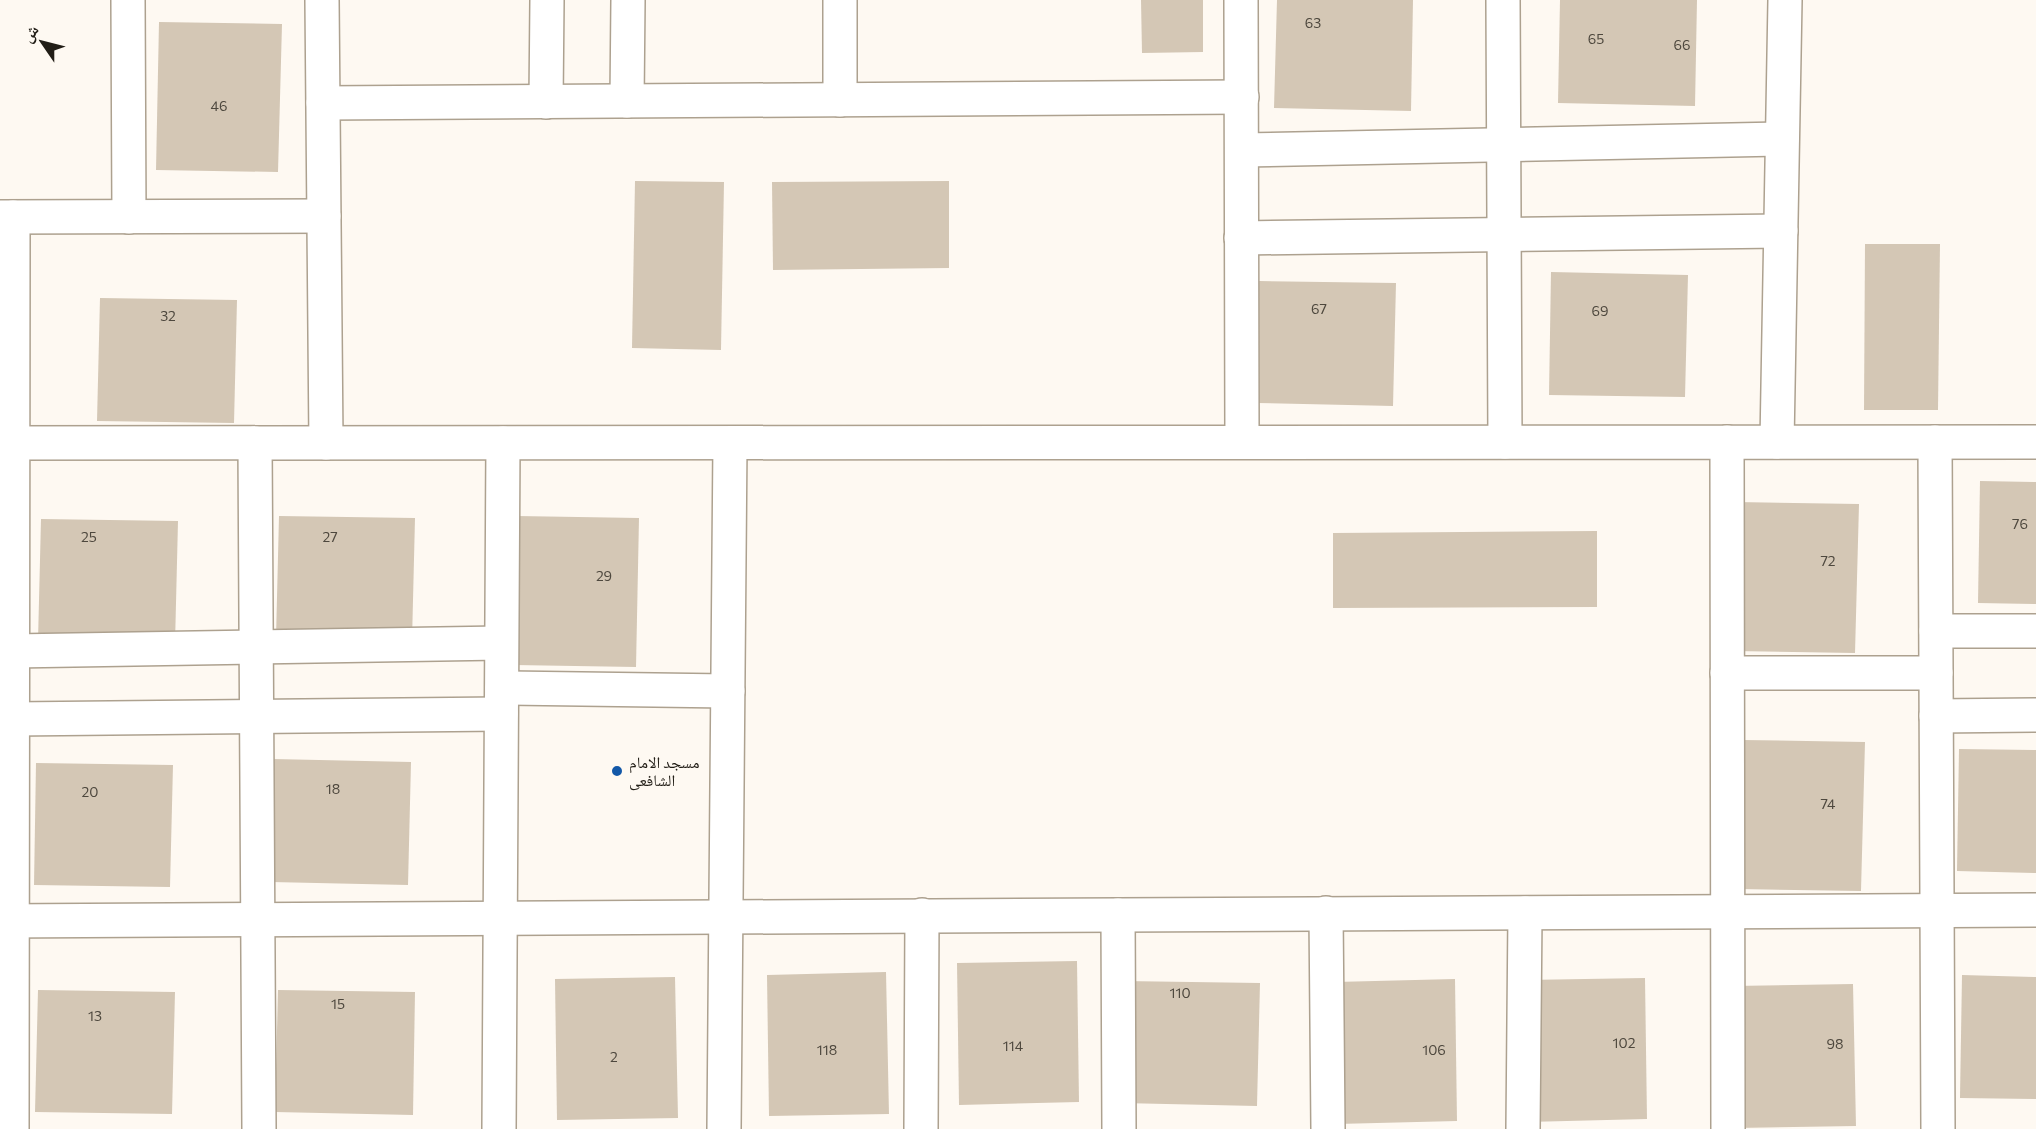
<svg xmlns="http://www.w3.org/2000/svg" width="2036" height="1129" viewBox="0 0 2036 1129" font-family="Commissioner,'Noto Naskh Arabic',sans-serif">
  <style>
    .building { fill: #d4c7b5 }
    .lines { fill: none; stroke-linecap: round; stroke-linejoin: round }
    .street-casing { stroke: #ada18f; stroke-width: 36 }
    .street { stroke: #fff; stroke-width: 33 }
    .poi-dot { fill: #1358a8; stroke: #fef9f2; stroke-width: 2 }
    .labels { text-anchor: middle; stroke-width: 4.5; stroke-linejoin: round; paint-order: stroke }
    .number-label { font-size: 14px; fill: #4e483e }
    .poi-label { font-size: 16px; fill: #211d16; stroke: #fef9f2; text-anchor: start }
  </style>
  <rect width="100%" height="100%" fill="#fef9f2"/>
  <g class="building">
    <polygon points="1141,0 1203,0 1203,52 1142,53"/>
    <polygon points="1277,0 1413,0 1411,111 1274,108"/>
    <polygon points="1560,0 1697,0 1695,106 1558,103"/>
    <polygon points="159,22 282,24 278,172 156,170"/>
    <polygon points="635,181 724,182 721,350 632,348"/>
    <polygon points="949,181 949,268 773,270 772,182"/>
    <polygon points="1865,244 1940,244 1938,410 1864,410"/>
    <polygon points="1551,272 1688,275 1685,397 1549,395"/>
    <polygon points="1259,281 1396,283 1393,406 1257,403"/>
    <polygon points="100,298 237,300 234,423 97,421"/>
    <polygon points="1980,481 2036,482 2036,604 1978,603"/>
    <polygon points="1736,502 1859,504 1855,653 1733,651"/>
    <polygon points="279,516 415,518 412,641 276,638"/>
    <polygon points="517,516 639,518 636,667 514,665"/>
    <polygon points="41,519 178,521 175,644 38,641"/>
    <polygon points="1597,531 1597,607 1333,608 1333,533"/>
    <polygon points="1742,740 1865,742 1861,891 1739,889"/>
    <polygon points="1959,749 2036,750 2036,873 1957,871"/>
    <polygon points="273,759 411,762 408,885 271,882"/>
    <polygon points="36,763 173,765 170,887 34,885"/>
    <polygon points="1077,961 1079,1102 959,1105 957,963"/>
    <polygon points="886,972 889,1114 769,1116 767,975"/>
    <polygon points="1962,975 2036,977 2036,1099 1960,1098"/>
    <polygon points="675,977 678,1118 557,1120 555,979"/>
    <polygon points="1645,978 1647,1119 1527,1122 1525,980"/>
    <polygon points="1455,979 1457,1121 1337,1124 1335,982"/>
    <polygon points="1123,981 1260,983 1257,1106 1121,1103"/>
    <polygon points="1853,984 1856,1126 1735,1128 1733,986"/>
    <polygon points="38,990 175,992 172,1114 35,1112"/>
    <polygon points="278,990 415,992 413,1115 275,1112"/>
  </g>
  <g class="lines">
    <defs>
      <g id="street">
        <polyline points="128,0 129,217"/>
        <polyline points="322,0 326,443"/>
        <polyline points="840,0 840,100"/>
        <polyline points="1241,0 1242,442"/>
        <polyline points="1503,0 1505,442"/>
        <polyline points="627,101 628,0"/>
        <polyline points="546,102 547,0"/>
        <polyline points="323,103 1242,97"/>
        <polyline points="1242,150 1782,139"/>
        <polyline points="0,217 324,216"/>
        <polyline points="1241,238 1781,231"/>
        <polyline points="1727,442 1728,1129"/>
        <polyline points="1777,442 1785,0"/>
        <polyline points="1935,442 1938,1129"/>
        <polyline points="0,443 2036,442"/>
        <polyline points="255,443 259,1129"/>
        <polyline points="1936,631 2036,631"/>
        <polyline points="13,651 501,643"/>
        <polyline points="1727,673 1936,673"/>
        <polyline points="502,688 728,691"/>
        <polyline points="1936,716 2036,715"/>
        <polyline points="13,719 501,714"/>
        <polyline points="1326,913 1328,1129"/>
        <polyline points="1118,915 1119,1129"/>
        <polyline points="0,921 2036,910"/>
        <polyline points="12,1129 13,217"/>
        <polyline points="499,1129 503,443"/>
        <polyline points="724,1129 730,443"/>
        <polyline points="921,1129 922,915"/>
        <polyline points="1523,1129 1525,913"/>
      </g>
    </defs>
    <use href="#street" class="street-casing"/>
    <use href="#street" class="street"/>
  </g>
  <circle class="poi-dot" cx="617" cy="771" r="6"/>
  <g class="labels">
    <g class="number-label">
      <text x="1313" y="28">63</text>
      <text x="1596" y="44">65</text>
      <text x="1682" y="50">66</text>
      <text x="219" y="111">46</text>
      <text x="1319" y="314">67</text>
      <text x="1600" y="316">69</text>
      <text x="168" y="321">32</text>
      <text x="2020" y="529">76</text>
      <text x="89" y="542">25</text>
      <text x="330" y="542">27</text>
      <text x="1828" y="566">72</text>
      <text x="604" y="581">29</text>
      <text x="333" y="794">18</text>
      <text x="90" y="797">20</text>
      <text x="1828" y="809">74</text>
      <text x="1180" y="998">110</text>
      <text x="338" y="1009">15</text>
      <text x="95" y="1021">13</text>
      <text x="1624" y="1048">102</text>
      <text x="1835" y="1049">98</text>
      <text x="1013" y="1051">114</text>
      <text x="827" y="1055">118</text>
      <text x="1434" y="1055">106</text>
      <text x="614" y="1062">2</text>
    </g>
    <g class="poi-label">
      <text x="629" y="768">مسجد الامام<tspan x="629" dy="18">الشافعى</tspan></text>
    </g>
  </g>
  <g transform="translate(42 42) rotate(305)" stroke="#fef9f2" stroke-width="4.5" paint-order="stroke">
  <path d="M0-4.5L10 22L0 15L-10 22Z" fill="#211d16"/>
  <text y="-9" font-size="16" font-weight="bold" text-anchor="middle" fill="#211d16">ش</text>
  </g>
</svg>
